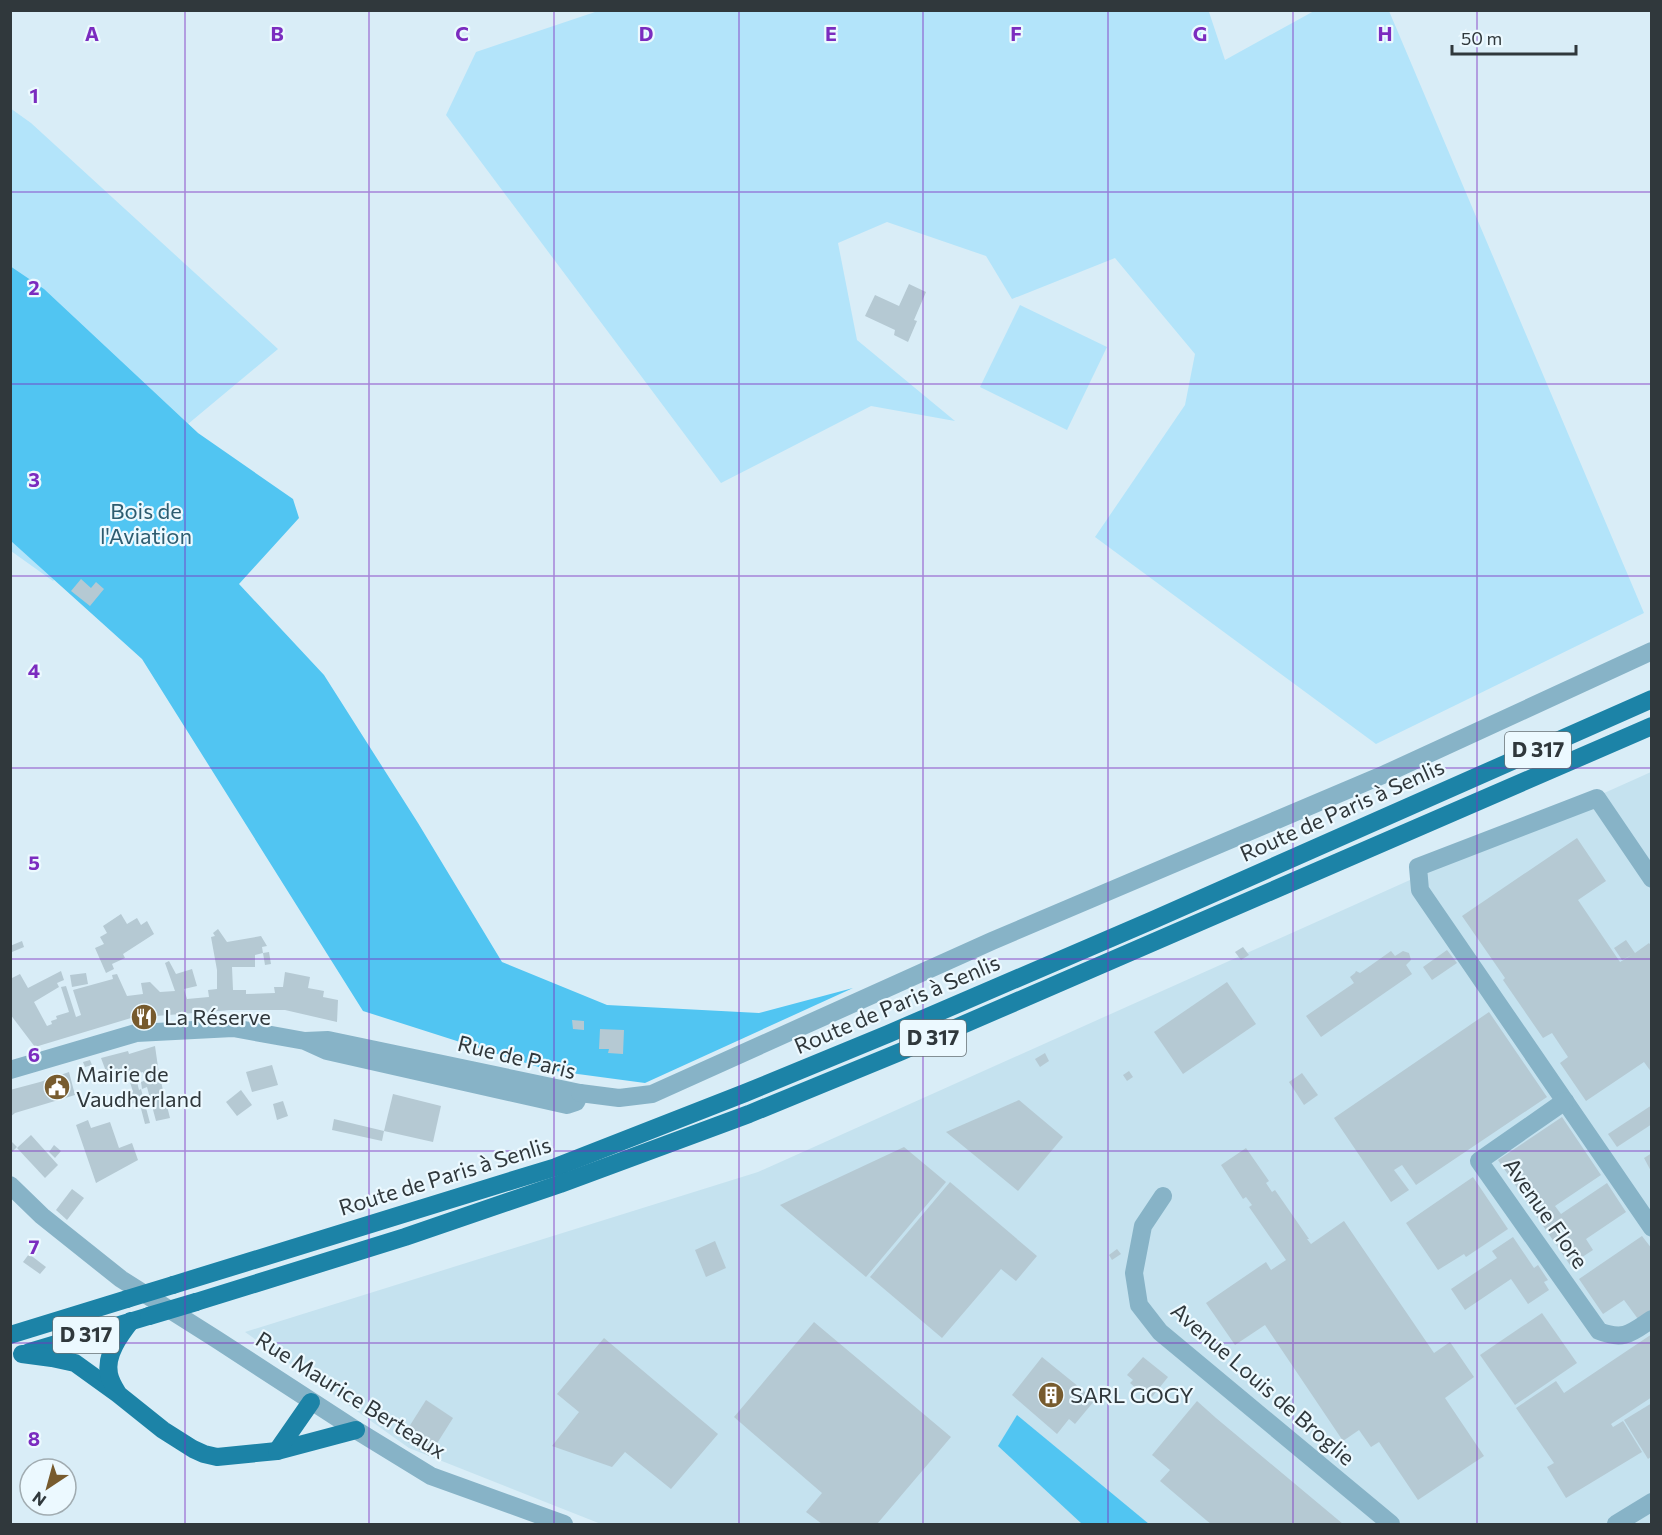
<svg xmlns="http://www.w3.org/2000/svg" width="1662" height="1535" viewBox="0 0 1662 1535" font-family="Commissioner,sans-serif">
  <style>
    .built { fill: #c5e2ef }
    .green { fill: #b3e4fa }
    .forest { fill: #51c5f2 }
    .building { fill: #b5c9d3 }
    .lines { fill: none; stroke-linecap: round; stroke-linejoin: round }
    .minor { stroke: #87b3c7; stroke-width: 18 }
    .major { stroke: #1c83a7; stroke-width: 18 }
    .major-bridge { stroke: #1c83a7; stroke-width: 18 }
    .grid { fill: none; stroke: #7b2cbf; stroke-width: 1.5; stroke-opacity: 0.55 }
    .labels { text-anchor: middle; stroke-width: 4.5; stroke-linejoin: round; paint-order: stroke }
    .shield { fill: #ecf9ff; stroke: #687276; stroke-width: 1.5 }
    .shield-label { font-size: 21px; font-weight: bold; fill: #30383c }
    .park-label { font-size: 22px; fill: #2d5c70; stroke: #ecf9ff }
    .street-label { font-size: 22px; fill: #30383c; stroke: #ecf9ff }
    .poi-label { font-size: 22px; fill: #30383c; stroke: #ecf9ff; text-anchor: start }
    .grid-label { font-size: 20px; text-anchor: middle; font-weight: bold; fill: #7b2cbf; stroke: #ecf9ff; stroke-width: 4.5; stroke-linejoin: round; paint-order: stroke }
  </style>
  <rect width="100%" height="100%" fill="#d9edf7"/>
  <polygon class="built" points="1651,772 1651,1524 601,1524 409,1448 245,1332 758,1172"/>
  <g class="green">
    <polygon points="598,11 1206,11 1209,12 1225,60 1314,11 1389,11 1644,613 1376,744 1095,537 1185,405 1195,354 1115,258 1012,299 986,256 887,222 838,243 857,340 955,421 871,406 721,483 446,115 476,52"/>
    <polygon points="10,108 31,123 278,349 188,424 198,433 53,581 11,551"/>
    <polygon points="1020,305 1107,347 1067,430 980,387"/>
  </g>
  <g class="forest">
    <polygon points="10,266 44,289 198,433 293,499 299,518 239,584 324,675 418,823 502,962 607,1005 759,1013 853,988 645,1083 548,1070 363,1011 142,659 11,541"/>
    <polygon points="1017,1415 1149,1524 1082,1524 998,1446"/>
  </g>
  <g class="building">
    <polygon points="909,284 926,292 914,320 917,321 908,342 894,335 895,330 865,316 875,295 899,306"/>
    <polygon points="81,579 91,588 96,582 104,589 90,606 71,591"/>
    <polygon points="1577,838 1606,881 1578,900 1620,962 1632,955 1622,960 1614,948 1626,940 1635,953 1649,943 1652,947 1652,1073 1644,1062 1586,1101 1560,1063 1568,1057 1552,1033 1543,1038 1503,980 1505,978 1462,916"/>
    <polygon points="121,914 127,924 137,918 141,925 147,921 154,934 123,954 125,958 112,964 114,969 106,973 95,948 104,944 100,937 107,933 103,926"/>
    <polygon points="218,929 227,942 261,936 267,946 262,947 263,953 255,955 255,967 232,967 233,990 246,990 246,994 275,993 274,987 283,987 285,972 310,977 308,988 324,991 323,997 338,1000 337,1022 285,1010 231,1010 131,1018 35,1047 10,1014 10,979 20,974 28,988 61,971 64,980 57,983 59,987 34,1002 47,1026 52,1024 51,1021 57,1019 56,1016 69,1012 61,987 66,986 76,1017 81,1015 73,990 113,979 112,975 117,974 127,996 143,994 141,983 150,982 160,992 175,991 165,963 169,961 176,974 192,969 197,986 184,989 187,999 209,997 208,990 217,989 217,970 211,937 215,936 213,933"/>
    <polygon points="22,941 24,947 12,952 10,946"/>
    <polygon points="1243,947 1249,955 1241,960 1235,952"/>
    <polygon points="1447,950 1457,963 1432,980 1423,967"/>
    <polygon points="1391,951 1395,956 1403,951 1409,953 1411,960 1406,965 1412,974 1321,1037 1306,1016 1354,983 1350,977 1355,973 1356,971 1360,973"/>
    <polygon points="269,952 271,964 265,965 263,953"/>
    <polygon points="86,973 88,984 72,987 70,975"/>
    <polygon points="1227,982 1256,1024 1183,1074 1154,1032"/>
    <polygon points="1489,1012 1547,1097 1416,1185 1402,1165 1394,1170 1409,1190 1391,1202 1334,1118"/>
    <polygon points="572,1020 584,1021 584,1030 573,1029"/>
    <polygon points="600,1029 624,1030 623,1054 608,1053 609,1049 599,1049"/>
    <polygon points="155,1046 159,1074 170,1118 156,1121 147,1087 142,1089 141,1082 146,1080 143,1072 135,1074 139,1090 141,1089 150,1123 145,1124 139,1101 128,1105 125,1095 133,1092 126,1069 107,1074 101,1058 128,1051 129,1054"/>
    <polygon points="1045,1053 1049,1061 1040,1067 1035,1059"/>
    <polygon points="90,1060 92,1065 85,1067 83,1062"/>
    <polygon points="272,1065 278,1085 252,1092 246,1072"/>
    <polygon points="1129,1071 1133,1077 1127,1081 1123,1075"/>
    <polygon points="69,1072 75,1095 15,1113 10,1117 10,1090 40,1082"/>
    <polygon points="1302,1073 1318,1095 1304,1105 1289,1082"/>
    <polygon points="241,1090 252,1105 237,1116 226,1102"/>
    <polygon points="393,1094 441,1106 433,1142 384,1131"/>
    <polygon points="123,1096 126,1104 119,1107 116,1098"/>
    <polygon points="1019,1100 1063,1137 1018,1191 946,1132"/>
    <polygon points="283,1101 288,1116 277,1120 273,1104"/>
    <polygon points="1652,1105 1652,1124 1617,1147 1608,1134"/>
    <polygon points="1562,1117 1601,1175 1555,1206 1561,1214 1607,1183 1626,1212 1586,1239 1593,1250 1570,1265 1498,1160"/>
    <polygon points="334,1119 384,1131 382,1141 332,1130"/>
    <polygon points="88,1120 91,1128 110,1122 119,1148 132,1143 138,1160 96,1183 76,1125"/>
    <polygon points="31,1135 58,1165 45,1178 17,1148"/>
    <polygon points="10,1140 17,1147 10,1154"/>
    <polygon points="54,1145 61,1151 55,1158 49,1152"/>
    <polygon points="904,1147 946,1182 866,1277 780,1205"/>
    <polygon points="1246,1148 1269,1181 1266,1183 1272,1192 1275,1190 1309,1239 1307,1239 1311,1244 1344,1221 1434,1353 1450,1342 1474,1377 1445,1398 1484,1456 1418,1500 1379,1442 1371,1447 1359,1430 1343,1441 1265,1325 1235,1345 1206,1303 1266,1262 1271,1270 1286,1260 1249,1207 1252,1205 1246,1197 1243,1199 1221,1165"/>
    <polygon points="1652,1153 1652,1173 1644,1158"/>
    <polygon points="1473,1177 1508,1229 1466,1257 1464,1254 1438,1270 1406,1223"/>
    <polygon points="950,1182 1037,1256 1016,1281 1001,1269 942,1338 870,1277"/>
    <polygon points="72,1189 84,1198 67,1220 56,1210"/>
    <polygon points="1642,1236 1652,1249 1652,1310 1638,1319 1624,1300 1603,1314 1579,1279"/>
    <polygon points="1513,1237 1534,1268 1538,1265 1548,1280 1544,1282 1549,1290 1528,1304 1511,1279 1465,1310 1451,1289 1497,1258 1492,1251"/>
    <polygon points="715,1241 726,1268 706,1277 695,1250"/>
    <polygon points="1117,1249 1121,1254 1112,1260 1109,1255"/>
    <polygon points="29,1254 46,1267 40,1274 23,1262"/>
    <polygon points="1542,1313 1577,1363 1515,1405 1480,1355"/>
    <polygon points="814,1322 951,1437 877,1524 822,1524 806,1512 822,1493 734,1417"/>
    <polygon points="1652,1334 1652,1397 1611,1424 1613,1427 1623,1421 1642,1452 1566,1498 1547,1467 1554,1463 1516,1408 1556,1381 1564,1393"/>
    <polygon points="604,1338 718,1434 671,1489 625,1452 612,1467 552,1446 579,1412 557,1394"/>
    <polygon points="1042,1357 1095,1400 1075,1424 1069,1419 1057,1434 1012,1395"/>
    <polygon points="1143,1357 1168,1377 1152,1397 1139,1386 1137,1389 1130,1383 1133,1380 1127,1375"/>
    <polygon points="426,1400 453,1418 429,1456 402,1438"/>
    <polygon points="1197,1401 1216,1418 1343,1524 1211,1524 1206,1520 1160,1481 1170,1470 1152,1455"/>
    <polygon points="1652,1403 1652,1456 1648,1459 1624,1420"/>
  </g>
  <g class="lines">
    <g class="minor">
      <polyline points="1652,879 1597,798 1418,867 1420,890 1652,1228"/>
      <polyline points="10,1070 136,1033 233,1028 305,1041 328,1040 580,1093 576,1102 567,1105 327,1051 305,1041"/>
      <polyline points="580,1093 619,1098 652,1094 992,941 1385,774 1652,651"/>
      <path d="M1565,1101L1479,1161L1599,1331C1624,1341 1631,1333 1652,1319"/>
      <polyline points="10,1185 42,1216 121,1279 216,1339 356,1430 431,1476 564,1524"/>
      <polyline points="1163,1196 1143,1226 1134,1273 1139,1305 1160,1332 1391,1524"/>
      <polyline points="1616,1524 1652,1502"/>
    </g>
    <g class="major">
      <polyline points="173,1285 556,1167 745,1093 888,1034 1153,920 1652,699"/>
      <polyline points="196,1302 405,1237 560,1184 749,1114 900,1052 1652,726"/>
      <polyline points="10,1335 127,1299"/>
      <polyline points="29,1352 149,1316"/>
      <polyline points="22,1354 52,1358 75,1363 118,1394 163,1430 193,1449 204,1454 217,1457 277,1451 356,1430"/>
      <path d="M117,1392C114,1387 110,1380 109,1374C105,1355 120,1335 131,1321"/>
      <polyline points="277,1451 311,1402"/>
    </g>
    <g class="major-bridge">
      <polyline points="127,1299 173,1285"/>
      <polyline points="149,1316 196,1302"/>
    </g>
  </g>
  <path class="grid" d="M185,10V1524M369,10V1524M554,10V1524M739,10V1524M923,10V1524M1108,10V1524M1293,10V1524M1477,10V1524M10,192H1652M10,384H1652M10,576H1652M10,768H1652M10,959H1652M10,1151H1652M10,1343H1652"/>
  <defs>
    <symbol id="restaurant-disc" viewBox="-11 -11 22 22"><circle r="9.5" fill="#775b2e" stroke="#ecf9ff"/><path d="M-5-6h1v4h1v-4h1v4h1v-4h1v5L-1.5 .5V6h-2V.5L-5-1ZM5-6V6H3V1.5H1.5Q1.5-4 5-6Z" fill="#fff"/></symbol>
    <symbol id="civic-disc" viewBox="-11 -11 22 22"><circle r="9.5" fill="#775b2e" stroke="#ecf9ff"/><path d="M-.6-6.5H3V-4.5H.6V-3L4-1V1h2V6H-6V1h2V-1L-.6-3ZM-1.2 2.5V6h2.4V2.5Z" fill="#fff"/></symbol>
    <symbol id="building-disc" viewBox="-11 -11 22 22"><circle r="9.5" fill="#775b2e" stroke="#ecf9ff"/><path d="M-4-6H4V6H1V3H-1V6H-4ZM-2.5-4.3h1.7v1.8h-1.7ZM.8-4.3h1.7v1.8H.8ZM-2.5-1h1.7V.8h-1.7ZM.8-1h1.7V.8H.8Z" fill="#fff"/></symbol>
  </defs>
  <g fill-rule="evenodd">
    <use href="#restaurant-disc" x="129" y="1002" width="30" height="30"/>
    <use href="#civic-disc" x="42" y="1072" width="30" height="30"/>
    <use href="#building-disc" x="1036" y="1380" width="30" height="30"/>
  </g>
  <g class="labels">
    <g class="shield">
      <rect x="1505" y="732" width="66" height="36" rx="4.5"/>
      <rect x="900" y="1020" width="66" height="36" rx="4.5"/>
      <rect x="53" y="1317" width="66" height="36" rx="4.5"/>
    </g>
    <g class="shield-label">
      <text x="1538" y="757">D 317</text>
      <text x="933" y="1045">D 317</text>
      <text x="86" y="1342">D 317</text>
    </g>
    <g class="park-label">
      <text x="146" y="519">Bois de<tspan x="146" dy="25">l'Aviation</tspan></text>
    </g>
    <g class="street-label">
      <text transform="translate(1342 810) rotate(-24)" y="8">Route de Paris à Senlis</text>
      <text transform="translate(897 1004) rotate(-23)" y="8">Route de Paris à Senlis</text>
      <text transform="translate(517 1057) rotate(14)" y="8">Rue de Paris</text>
      <text transform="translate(445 1176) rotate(-17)" y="8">Route de Paris à Senlis</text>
      <text transform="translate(1546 1213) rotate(55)" y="8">Avenue Flore</text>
      <text transform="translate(1263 1384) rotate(41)" y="8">Avenue Louis de Broglie</text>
      <text transform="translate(351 1395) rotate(32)" y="8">Rue Maurice Berteaux</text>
    </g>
    <g class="poi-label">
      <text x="164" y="1025">La Réserve</text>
      <text x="76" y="1082">Mairie de<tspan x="76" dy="25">Vaudherland</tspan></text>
      <text x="1070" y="1403">SARL GOGY</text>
    </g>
  </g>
  <g class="grid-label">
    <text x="92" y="41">A</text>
    <text x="277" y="41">B</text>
    <text x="462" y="41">C</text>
    <text x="646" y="41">D</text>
    <text x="831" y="41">E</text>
    <text x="1016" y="41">F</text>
    <text x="1200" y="41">G</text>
    <text x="1385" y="41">H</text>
    <text x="34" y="103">1</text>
    <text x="34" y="295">2</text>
    <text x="34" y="487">3</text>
    <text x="34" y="678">4</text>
    <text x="34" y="870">5</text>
    <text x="34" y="1062">6</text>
    <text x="34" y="1254">7</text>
    <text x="34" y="1446">8</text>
  </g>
  <rect width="1662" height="1535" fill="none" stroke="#30383c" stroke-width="24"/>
  <g transform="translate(48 1487) rotate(216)"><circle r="28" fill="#ecf9ff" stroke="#a1acb1" stroke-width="1.5"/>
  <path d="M0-4.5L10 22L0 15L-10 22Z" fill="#775b2e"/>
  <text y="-9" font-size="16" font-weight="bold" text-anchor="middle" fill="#30383c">N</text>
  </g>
  <path d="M1452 45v9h124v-9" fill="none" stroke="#30383c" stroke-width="3"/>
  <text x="1461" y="45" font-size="18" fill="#30383c" stroke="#ecf9ff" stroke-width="4.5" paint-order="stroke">50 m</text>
</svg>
